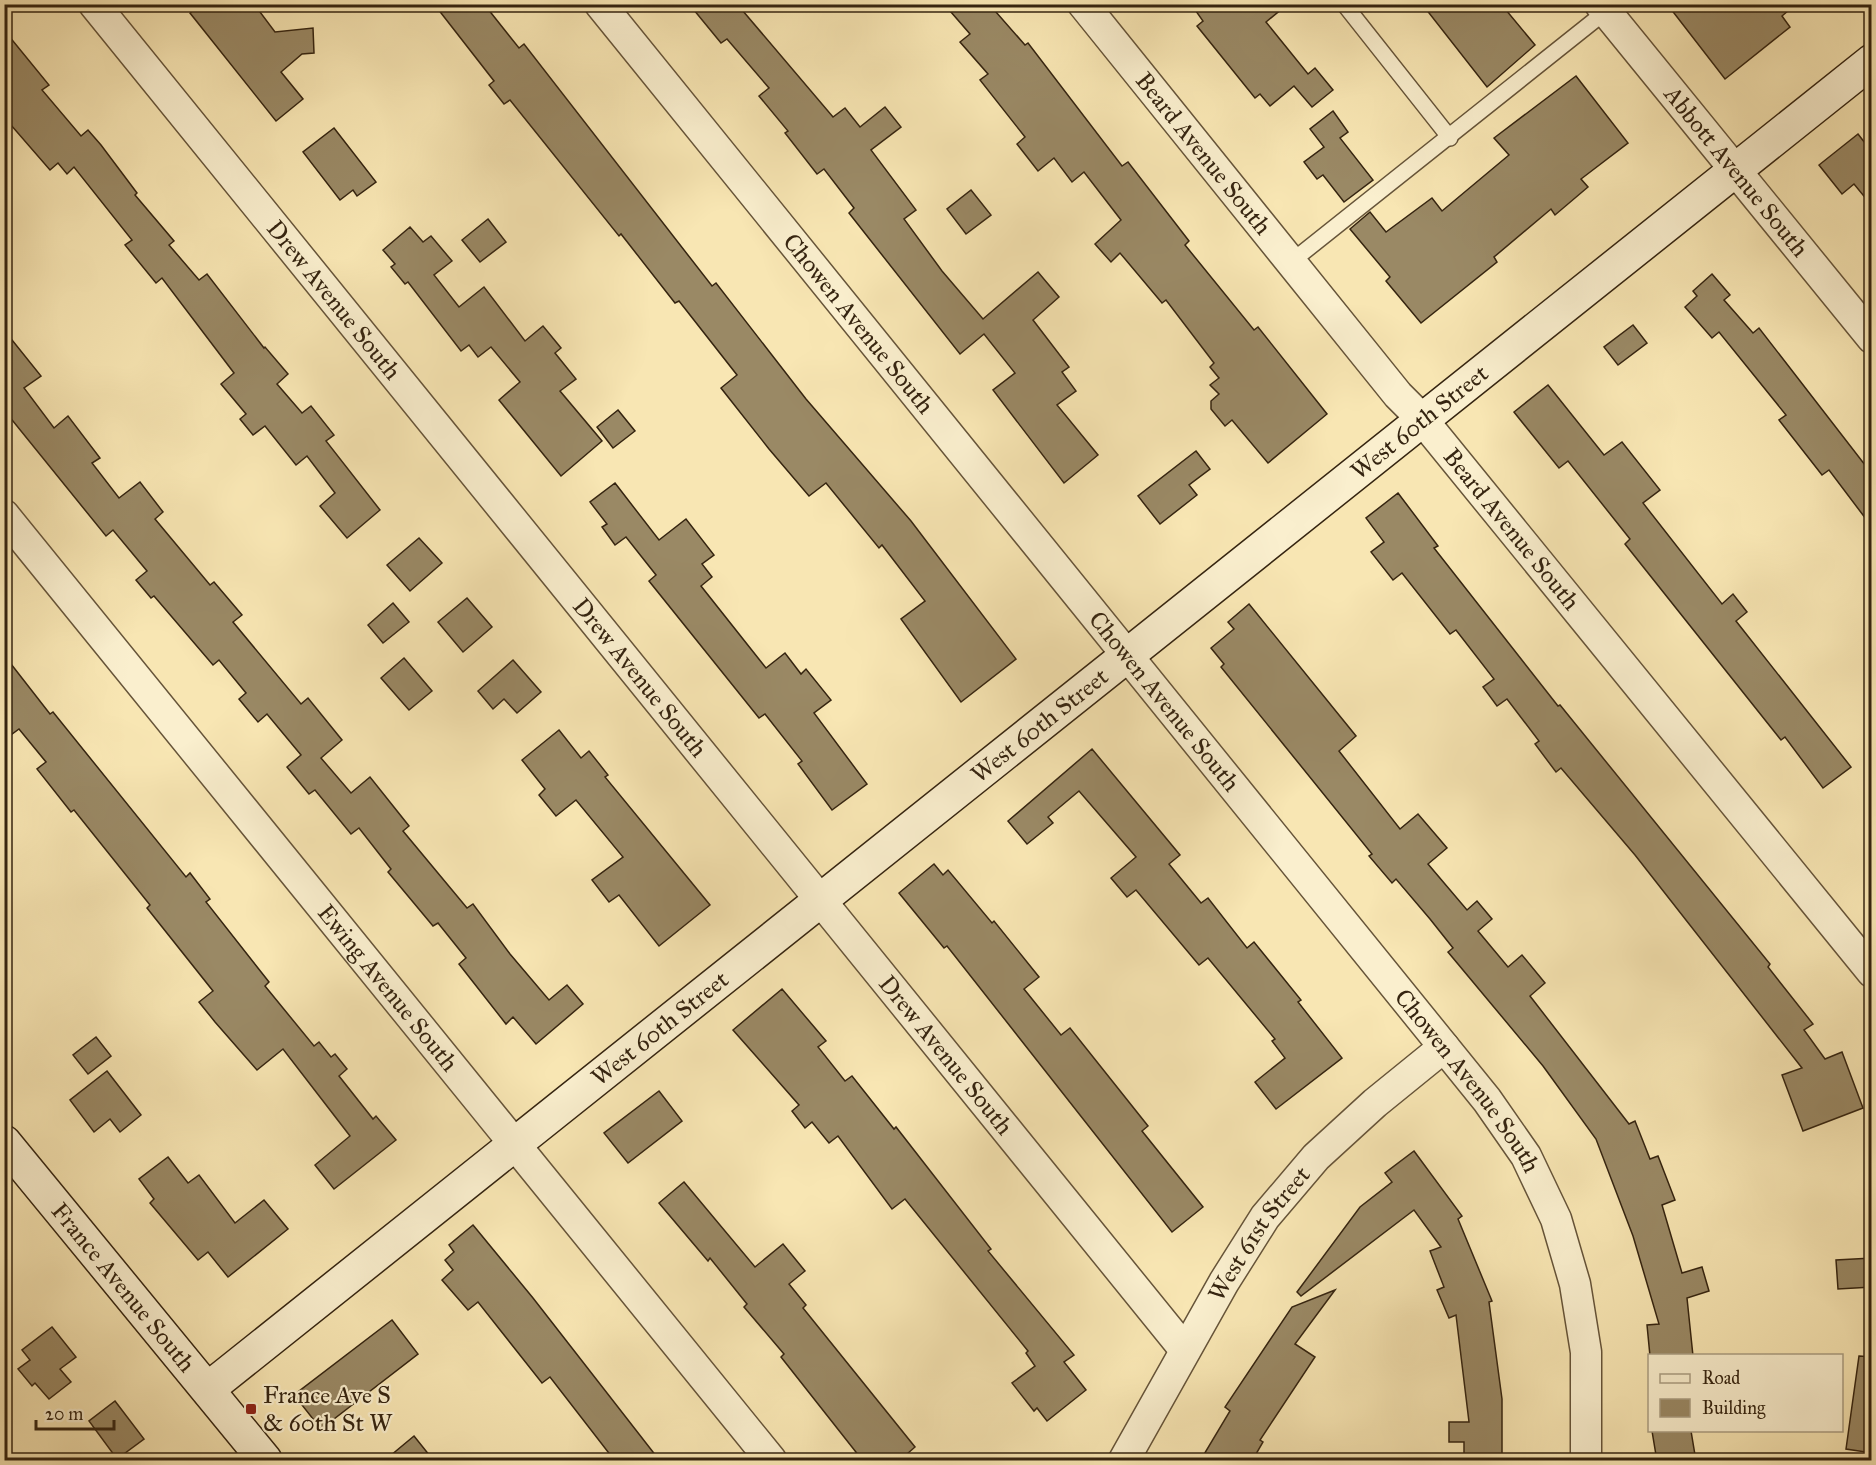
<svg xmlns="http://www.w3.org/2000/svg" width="1876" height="1465" viewBox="0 0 1876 1465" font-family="'IM FELL Great Primer',serif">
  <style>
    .building { fill: #9a8965; stroke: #352410; stroke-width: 1.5 }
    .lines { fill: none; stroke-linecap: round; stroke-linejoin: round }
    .lane-casing { stroke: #665439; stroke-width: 18 }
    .street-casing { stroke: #665439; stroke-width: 33 }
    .secondary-casing { stroke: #352410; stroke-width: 36 }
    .lane { stroke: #faefce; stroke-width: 15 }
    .street { stroke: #faefce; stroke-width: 30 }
    .secondary { stroke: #faefce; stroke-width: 33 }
    .poi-dot { fill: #8f2418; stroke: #faefce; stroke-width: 2 }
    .labels { text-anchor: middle; stroke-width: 4.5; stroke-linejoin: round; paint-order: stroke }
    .street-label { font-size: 24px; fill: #352410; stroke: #faefce }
    .poi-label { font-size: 24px; fill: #352410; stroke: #faefce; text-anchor: start }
  </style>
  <rect width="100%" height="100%" fill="#f8e6b3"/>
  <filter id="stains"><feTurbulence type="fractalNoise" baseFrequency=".00333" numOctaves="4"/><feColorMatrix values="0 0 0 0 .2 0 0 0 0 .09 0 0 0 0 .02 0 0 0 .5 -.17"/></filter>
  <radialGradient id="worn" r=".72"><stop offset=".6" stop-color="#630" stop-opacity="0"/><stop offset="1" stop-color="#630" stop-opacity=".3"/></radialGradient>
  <g class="building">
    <polygon points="201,4 254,4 275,32 313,28 314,53 302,54 281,72 303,99 276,121 190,13"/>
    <polygon points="434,4 484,4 519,48 524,44 712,286 716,283 806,399 911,521 1016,659 961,702 901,619 925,601 882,545 879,548 826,483 809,496 769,449 721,388 737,375 679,301 675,303 621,234 619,236 510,100 504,104 489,85 494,81"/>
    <polygon points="689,4 737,4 833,117 845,108 860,127 885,107 901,127 871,150 916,210 904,219 942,271 983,319 1038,272 1059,297 1033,320 1069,367 1062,372 1076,391 1057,405 1098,455 1064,483 993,390 1015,373 984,334 960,354 849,213 854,208 824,169 817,174 785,133 788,131 759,96 769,88 727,39 721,43"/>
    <polygon points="944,4 989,4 1025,45 1028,43 1122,166 1128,162 1189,241 1185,245 1254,330 1258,327 1327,414 1268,463 1232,420 1225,426 1211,409 1211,401 1219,394 1210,385 1219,378 1210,367 1214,363 1166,300 1162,303 1120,253 1111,262 1095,244 1121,220 1084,172 1072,182 1054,158 1038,171 1017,144 1025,137 980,80 988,74 960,42 970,34"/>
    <polygon points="1191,4 1288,4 1266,22 1308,74 1315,68 1333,90 1312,107 1294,86 1270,106 1260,94 1255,98 1197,26 1203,21"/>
    <polygon points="1422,4 1501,4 1535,45 1487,87"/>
    <polygon points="1667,4 1796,4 1782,16 1790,27 1725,79"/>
    <polygon points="4,30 49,85 42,90 81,136 88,130 101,145 137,193 135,195 174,241 169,245 199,280 207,274 264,348 265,347 288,374 277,384 302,413 311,406 334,435 326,441 380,510 347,538 320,506 335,493 307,456 296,465 265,426 253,435 240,419 246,414 221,384 234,373 162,278 156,283 125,245 132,240 74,167 67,174 58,163 50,170 4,117"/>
    <polygon points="1576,76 1628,143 1581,179 1588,187 1555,215 1551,209 1494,257 1497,262 1421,323 1386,281 1390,277 1350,229 1370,212 1386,232 1432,198 1442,211 1509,155 1494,138"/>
    <polygon points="1333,111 1348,132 1340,138 1373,180 1344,202 1323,175 1317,179 1304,162 1324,147 1310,129"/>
    <polygon points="334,128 376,182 357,196 353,190 340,200 303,152"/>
    <polygon points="1858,134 1872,152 1872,206 1854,184 1842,194 1819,165"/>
    <polygon points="971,190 991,215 966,234 947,209"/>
    <polygon points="488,219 506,242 480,262 462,240"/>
    <polygon points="410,227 423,242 431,236 452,261 434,275 459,307 484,287 525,341 543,326 561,348 555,353 576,379 560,391 602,441 561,476 499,400 520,382 491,347 478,357 469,345 461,351 408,282 405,284 391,267 395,264 383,250"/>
    <polygon points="1712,274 1730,295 1724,300 1753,333 1759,328 1872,474 1872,527 1829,470 1822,475 1779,420 1786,415 1719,332 1712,338 1685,307 1697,296 1693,291"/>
    <polygon points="1633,325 1647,343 1618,365 1604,347"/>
    <polygon points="4,330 41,376 24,388 54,428 68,416 100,458 92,463 119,498 140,482 163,512 155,519 210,585 214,582 242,615 233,622 301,704 308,698 342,740 321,758 351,793 370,777 409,826 403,831 467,908 473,904 510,954 549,1000 567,985 583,1004 536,1044 513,1017 506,1024 459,964 466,958 438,923 433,926 388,872 391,869 359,828 351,834 315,790 309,794 287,767 301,755 267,714 258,722 239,699 246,693 219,660 213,665 154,596 151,598 136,580 147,571 113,530 106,536 4,410"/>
    <polygon points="1548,385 1604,455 1622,442 1660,490 1643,503 1722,604 1733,594 1747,612 1736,621 1851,767 1823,788 1785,737 1781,740 1625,544 1630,539 1568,461 1559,468 1514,412"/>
    <polygon points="618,410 635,431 613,448 597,427"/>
    <polygon points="1196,451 1210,469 1189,485 1197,495 1160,524 1138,496"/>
    <polygon points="615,483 659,540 686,519 714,555 702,564 712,577 701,586 766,668 785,653 801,674 806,669 831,700 814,713 867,784 832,810 798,764 802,761 765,714 759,718 649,581 656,575 626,537 615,545 602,527 607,524 590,502"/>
    <polygon points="1398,493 1438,546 1434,548 1558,706 1560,705 1770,964 1768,967 1813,1024 1804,1030 1825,1059 1842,1052 1863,1108 1803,1131 1782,1075 1802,1068 1635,855 1561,768 1556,772 1535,744 1539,741 1507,699 1497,706 1483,687 1494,679 1456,630 1450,634 1402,573 1393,580 1371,552 1384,542 1366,518"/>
    <polygon points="419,538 442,563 410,591 387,565"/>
    <polygon points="467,598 492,627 463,652 438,622"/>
    <polygon points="393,603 409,622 383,643 368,625"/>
    <polygon points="1249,604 1356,736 1339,751 1400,829 1418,814 1447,848 1428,864 1467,910 1477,901 1492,919 1478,931 1508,967 1522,955 1545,983 1530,996 1629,1124 1635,1121 1650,1159 1658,1156 1675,1200 1662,1205 1682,1273 1702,1267 1709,1291 1687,1298 1693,1356 1650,1356 1647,1325 1659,1324 1633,1236 1596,1139 1543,1066 1448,952 1453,948 1430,919 1396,879 1392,883 1369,856 1372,854 1221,667 1224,664 1211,648 1234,629 1228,622"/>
    <polygon points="4,655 50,714 53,712 186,877 190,873 210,899 206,902 269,982 265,986 314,1046 319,1042 331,1057 335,1054 347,1069 339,1076 373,1119 376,1116 396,1140 334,1189 315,1165 350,1136 283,1049 257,1070 215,1022 199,1002 213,991 147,908 150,905 74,810 71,812 37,769 46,762 19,729 4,740"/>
    <polygon points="404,658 432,691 409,710 381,678"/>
    <polygon points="513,660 541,692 517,713 504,699 493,709 478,691"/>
    <polygon points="559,730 581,758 589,751 608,775 605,777 710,905 659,946 619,895 609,902 592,880 623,857 576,800 556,816 539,795 545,789 522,760"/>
    <polygon points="1092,749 1180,855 1169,864 1201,903 1208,898 1247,948 1254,942 1301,1000 1298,1002 1342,1058 1276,1109 1255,1082 1285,1058 1272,1041 1275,1039 1208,958 1199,965 1136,890 1127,897 1111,878 1136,857 1079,791 1048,817 1053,823 1027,844 1008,821"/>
    <polygon points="934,864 943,875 948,870 992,923 994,921 1039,977 1024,989 1061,1035 1070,1028 1148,1126 1142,1131 1203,1207 1172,1232 947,946 944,948 899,893"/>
    <polygon points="782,989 826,1041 818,1047 845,1081 852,1076 894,1129 896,1127 991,1249 988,1251 1074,1355 1064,1362 1086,1390 1047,1421 1037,1408 1034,1411 1012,1383 1035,1366 1026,1353 1028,1351 905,1199 892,1209 838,1136 829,1143 812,1122 805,1128 792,1111 799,1105 733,1030"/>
    <polygon points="96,1037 111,1056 88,1074 73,1055"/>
    <polygon points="107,1071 141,1115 120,1132 110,1119 94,1132 70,1100"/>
    <polygon points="659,1091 682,1121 628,1163 604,1133"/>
    <polygon points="1414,1151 1462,1216 1458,1219 1492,1301 1489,1302 1502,1399 1502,1461 1464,1461 1464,1442 1449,1442 1449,1422 1469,1422 1456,1315 1449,1318 1437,1290 1444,1287 1430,1251 1441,1247 1414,1210 1301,1296 1297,1292 1360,1207 1392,1182 1385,1173"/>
    <polygon points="168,1157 188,1183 199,1175 235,1223 264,1200 288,1229 228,1277 208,1252 198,1260 150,1203 154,1199 139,1179"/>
    <polygon points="684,1182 755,1267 783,1244 805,1271 789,1284 806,1305 803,1308 915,1447 899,1461 863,1461 781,1357 784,1354 744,1307 747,1304 710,1258 708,1261 659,1203"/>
    <polygon points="473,1225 533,1298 660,1461 615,1461 550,1377 542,1383 478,1302 468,1310 442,1280 453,1270 445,1260 454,1252 449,1245"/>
    <polygon points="1872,1258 1872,1287 1838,1289 1836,1260"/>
    <polygon points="1335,1290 1295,1344 1315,1357 1260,1440 1263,1442 1252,1461 1200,1461 1230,1411 1225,1407 1292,1307"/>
    <polygon points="392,1320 418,1354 321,1429 294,1395"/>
    <polygon points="52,1327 76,1357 60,1369 71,1382 49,1399 35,1383 32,1386 18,1369 30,1360 22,1350"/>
    <polygon points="1859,1356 1872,1357 1872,1453 1846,1449"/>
    <polygon points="115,1401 144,1439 117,1459 89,1421"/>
    <polygon points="1652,1431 1691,1431 1696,1461 1657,1461"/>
    <polygon points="414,1436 434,1461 384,1461"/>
  </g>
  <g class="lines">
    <defs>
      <g id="lane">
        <polyline points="1344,4 1450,138"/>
        <polyline points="1291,262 1610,8"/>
      </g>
      <g id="street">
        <path id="s1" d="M94,4L1185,1350"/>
        <path id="s2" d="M600,4L1487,1100L1526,1156L1556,1219L1575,1284L1586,1352V1460"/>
        <path id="s3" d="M1083,4L1398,395L1421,418L1872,972"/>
        <path id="s4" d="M1600,4L1872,338"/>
        <path id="s5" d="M4,515L771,1460"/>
        <path id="s6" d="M1124,1460L1224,1282L1265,1217L1316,1157L1375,1103L1444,1047"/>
      </g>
      <g id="secondary">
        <path id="s7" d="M4,1142L265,1460"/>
        <path id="s8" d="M208,1389L1872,61"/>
      </g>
    </defs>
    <use href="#lane" class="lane-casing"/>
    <use href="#street" class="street-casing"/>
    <use href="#secondary" class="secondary-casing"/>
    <use href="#lane" class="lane"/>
    <use href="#street" class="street"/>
    <use href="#secondary" class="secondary"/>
  </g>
  <rect class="poi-dot" x="245" y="1403" width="12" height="12" rx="3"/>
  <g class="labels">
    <g class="street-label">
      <text dy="8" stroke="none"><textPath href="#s3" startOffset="192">Beard Avenue South</textPath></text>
      <text dy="8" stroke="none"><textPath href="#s4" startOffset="216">Abbott Avenue South</textPath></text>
      <text dy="8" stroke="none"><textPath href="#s1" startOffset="381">Drew Avenue South</textPath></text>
      <text dy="8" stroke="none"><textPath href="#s2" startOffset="411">Chowen Avenue South</textPath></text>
      <text dy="8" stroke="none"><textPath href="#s8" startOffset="1550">West 60th Street</textPath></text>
      <text dy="8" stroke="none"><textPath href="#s3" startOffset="678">Beard Avenue South</textPath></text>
      <text dy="8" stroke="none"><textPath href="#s1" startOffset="867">Drew Avenue South</textPath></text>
      <text dy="8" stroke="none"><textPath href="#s2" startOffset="897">Chowen Avenue South</textPath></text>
      <text dy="8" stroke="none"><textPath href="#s8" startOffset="1064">West 60th Street</textPath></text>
      <text dy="8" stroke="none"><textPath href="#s5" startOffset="609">Ewing Avenue South</textPath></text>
      <text dy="8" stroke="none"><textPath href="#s8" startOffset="578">West 60th Street</textPath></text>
      <text dy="8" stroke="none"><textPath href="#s1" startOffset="1353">Drew Avenue South</textPath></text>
      <text dy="8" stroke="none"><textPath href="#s2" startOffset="1383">Chowen Avenue South</textPath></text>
      <text dy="8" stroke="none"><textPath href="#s6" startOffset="264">West 61st Street</textPath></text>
      <text dy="8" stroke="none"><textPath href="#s7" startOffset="188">France Avenue South</textPath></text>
    </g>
    <g class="poi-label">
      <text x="263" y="1403">France Ave S<tspan x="263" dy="28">&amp; 60th St W</tspan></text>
    </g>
  </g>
  <rect width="1876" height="1465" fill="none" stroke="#f8e6b3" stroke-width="24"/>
  <rect x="6" y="6" width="1864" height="1453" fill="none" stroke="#352410" stroke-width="3"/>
  <rect x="12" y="12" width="1852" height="1441" fill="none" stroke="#352410" stroke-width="1.5"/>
  <rect x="1648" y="1354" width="195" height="78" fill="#faefce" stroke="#ab9e82" stroke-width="1.5"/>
  <rect x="1660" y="1374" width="30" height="9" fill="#faefce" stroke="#ab9e82" stroke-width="1.5"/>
  <text x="1702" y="1384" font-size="18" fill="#352410">Road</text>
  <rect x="1660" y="1399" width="30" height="18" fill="#9a8965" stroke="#ab9e82" stroke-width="1.5"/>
  <text x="1702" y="1414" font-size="18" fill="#352410">Building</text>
  <path d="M36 1420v9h78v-9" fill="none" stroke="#352410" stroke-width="3"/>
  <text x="45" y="1420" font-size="18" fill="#352410" stroke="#faefce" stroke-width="4.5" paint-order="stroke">20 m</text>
  <rect width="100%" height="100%" filter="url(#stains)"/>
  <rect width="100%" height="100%" fill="url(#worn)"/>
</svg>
